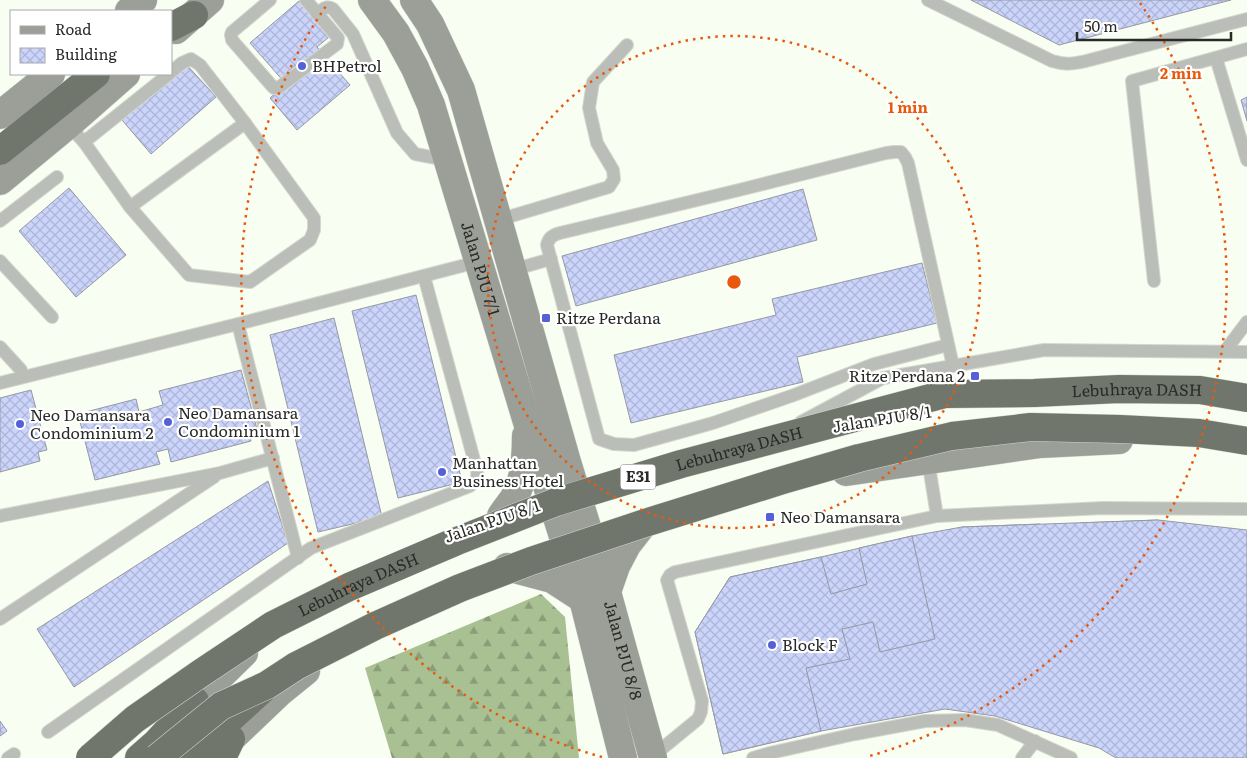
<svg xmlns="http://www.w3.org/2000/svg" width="1247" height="758" viewBox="0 0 1247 758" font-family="Literata,serif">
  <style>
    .forest { fill: url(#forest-firs) }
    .building { fill: url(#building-cross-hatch); stroke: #9698a3 }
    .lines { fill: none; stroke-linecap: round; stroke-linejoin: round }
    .lane-casing { stroke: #d3d8cd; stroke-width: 14 }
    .secondary-casing { stroke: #d3d8cd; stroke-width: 29 }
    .highway-casing { stroke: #d3d8cd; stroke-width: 29 }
    .lane { stroke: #bbbdb8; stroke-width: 12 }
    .secondary { stroke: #9b9f97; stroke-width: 28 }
    .highway { stroke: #71766c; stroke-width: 28 }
    .highway-bridge-casing { stroke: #d3d8cd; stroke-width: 29; stroke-linecap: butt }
    .highway-bridge { stroke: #71766c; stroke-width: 28 }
    .ring { fill: none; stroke: #e8590c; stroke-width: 2.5; stroke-dasharray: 2.5 5 }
    .poi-dot { fill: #5560d6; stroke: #fff; stroke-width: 2 }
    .labels { text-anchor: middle; stroke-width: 4.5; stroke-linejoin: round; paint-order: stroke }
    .shield { fill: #fff; stroke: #696b68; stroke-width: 1 }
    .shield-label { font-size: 15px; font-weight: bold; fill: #292b27 }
    .poi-label { font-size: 16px; fill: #292b27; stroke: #fff; text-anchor: start }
    .street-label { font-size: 16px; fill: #292b27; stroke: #fff }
    .centre { fill: #e8590c; stroke: #fff; stroke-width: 2.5 }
    .ring-label { font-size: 15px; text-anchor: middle; font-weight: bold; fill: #e8590c; stroke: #fff; stroke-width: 4.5; stroke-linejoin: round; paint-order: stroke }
  </style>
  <defs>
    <pattern id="forest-firs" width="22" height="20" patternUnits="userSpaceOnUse" patternTransform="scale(1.25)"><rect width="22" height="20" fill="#a9c093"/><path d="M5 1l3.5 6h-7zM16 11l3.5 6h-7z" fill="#8a9c78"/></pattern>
    <pattern id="building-cross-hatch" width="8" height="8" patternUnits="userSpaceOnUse" patternTransform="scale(1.25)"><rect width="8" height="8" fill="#cbd4fb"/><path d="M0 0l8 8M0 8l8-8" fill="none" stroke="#aeb6d7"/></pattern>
  </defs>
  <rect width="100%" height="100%" fill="#f8fef2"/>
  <polygon class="forest" points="541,594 565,617 579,758 392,758 365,668"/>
  <g class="building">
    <polygon points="971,0 1231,0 1059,45"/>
    <polygon points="299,1 329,37 317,47 350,85 297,130 270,98 286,84 250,43"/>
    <polygon points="186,64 216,97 151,154 122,120"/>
    <polygon points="1247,97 1247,121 1241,100"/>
    <polygon points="69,188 126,255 76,297 19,231"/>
    <polygon points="803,189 817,240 576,306 562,256"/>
    <polygon points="922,263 937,323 797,357 803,382 631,423 614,355 776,315 772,299"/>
    <polygon points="416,295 462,482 398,498 352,311"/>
    <polygon points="334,318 382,517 318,532 270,335"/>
    <polygon points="241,370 257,429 249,431 251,441 171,462 168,449 156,452 160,464 95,480 78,414 136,399 139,412 163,405 159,391"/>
    <polygon points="31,390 47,450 38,452 40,461 0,472 0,398"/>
    <polygon points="268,481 288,543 74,687 37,629"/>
    <polygon points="1158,520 1161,624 1087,624 1086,609 1040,609 1040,625 968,628 962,527 1040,524 1041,547 1081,547 1080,523"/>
    <polygon points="1158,520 1247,530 1247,758 1116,758 1099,748 995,716 945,709 821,731 723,754 695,632 730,577 821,557 912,536 962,527"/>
    <polygon points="912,536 935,639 880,652 873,622 842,629 850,659 806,668 821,731 723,754 695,632 730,577 821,557 831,594 867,584 859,548"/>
    <polygon points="0,721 7,731 0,736"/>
  </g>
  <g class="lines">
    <defs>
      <g id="lane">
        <polyline points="270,0 232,32 231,35 232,40 272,86 274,88 278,88 337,44 338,38 306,0"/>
        <path d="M928,0L1052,61C1065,65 1073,64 1086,61L1247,19"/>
        <path d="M317,14C323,9 326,5 333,9L353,34L397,133L415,154L447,160"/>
        <polyline points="1216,58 1247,160"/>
        <polyline points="68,125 84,142 130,207 189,275 250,282 310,240 314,230 314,218 245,123 200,65 191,59 182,63 171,72"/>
        <polyline points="84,142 169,74"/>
        <polyline points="130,207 245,123"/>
        <polyline points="498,220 609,187 614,179 613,170 597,143 589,108 593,82 627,45"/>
        <polyline points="0,221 57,177"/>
        <polyline points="0,261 52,317"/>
        <polyline points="512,270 551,259"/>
        <polyline points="1154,281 1132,81 1247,49"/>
        <polyline points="238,324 298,558"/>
        <path d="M948,345L874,364L794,395L713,423L634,445L614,444L599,439L547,245C549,237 553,235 560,233L739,190L886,153L894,152H901L905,157L908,163L953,366"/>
        <polyline points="0,347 21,370"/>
        <polyline points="1225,351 1247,322"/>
        <polyline points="0,383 238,324 477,262"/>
        <polyline points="801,422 883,378 1044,350 1247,352"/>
        <polyline points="928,460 937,516"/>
        <polyline points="0,516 220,473 273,458"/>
        <polyline points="0,619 214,477"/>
        <path d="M48,732L311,548L470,486C476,482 478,478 477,471L424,276"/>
        <polyline points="653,756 698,719 701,712 702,701 667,580 670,575 675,572 937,516 1103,508 1247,509"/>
        <polyline points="8,758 14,754"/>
        <polyline points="753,758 770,753 855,734 925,721 965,720 998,725 1071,758"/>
        <polyline points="1022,758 1035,741"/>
      </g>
      <g id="secondary">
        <path id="s1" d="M372,0L396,33L415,68L431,105L534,445L583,599L623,758"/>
        <path id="s2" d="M414,0L430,24L461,90L567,462L607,592L653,758"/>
        <polyline points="129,11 143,0"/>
        <polyline points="176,30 210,0"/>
        <polyline points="0,115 51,74"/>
        <polyline points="0,181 68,125 126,74"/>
        <polyline points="846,472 1040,444 1119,440"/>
        <path d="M501,516C505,509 511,503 515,496C524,480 526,454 526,436"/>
        <polyline points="507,567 552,579 583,599"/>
        <polyline points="607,592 616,566 627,545 641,527"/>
        <polyline points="184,721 195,701 244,653"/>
        <polyline points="214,755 280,692 306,671"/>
      </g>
      <g id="highway">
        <polyline points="171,27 194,15"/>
        <polyline points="0,151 96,74"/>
        <polyline points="139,758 156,743 195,701"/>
        <polyline points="187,758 263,689"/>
        <polyline points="222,758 231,739"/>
      </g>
    </defs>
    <use href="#lane" class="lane-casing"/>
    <use href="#secondary" class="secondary-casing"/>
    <use href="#highway" class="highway-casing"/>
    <use href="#lane" class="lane"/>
    <use href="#secondary" class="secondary"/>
    <use href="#highway" class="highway"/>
    <defs>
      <g id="highway-bridge">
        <path id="s3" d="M90,758L135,719L201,673L273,625L349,587L457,541L556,502L681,464L945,394L1034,393L1119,389L1200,390L1247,398"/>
        <polyline points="157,758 221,706 267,685 296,666 375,626 460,588 531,561 648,522 783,480 859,458 952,436 1031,427 1120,429 1199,433 1247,441"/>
      </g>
    </defs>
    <use href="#highway-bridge" class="highway-bridge-casing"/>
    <use href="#highway-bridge" class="highway-bridge"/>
  </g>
  <g class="ring">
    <circle cx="734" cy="282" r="246"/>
    <path d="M602 757A493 493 0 0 1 328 3M1140 3A493 493 0 0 1 866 757"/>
  </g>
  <g class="poi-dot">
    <circle cx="302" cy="66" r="5"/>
    <rect x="541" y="313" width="10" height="10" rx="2.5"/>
    <rect x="970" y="371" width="10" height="10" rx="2.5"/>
    <circle cx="168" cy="422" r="5"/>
    <circle cx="20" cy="424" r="5"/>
    <circle cx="442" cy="472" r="5"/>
    <rect x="765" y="512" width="10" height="10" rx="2.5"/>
    <circle cx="772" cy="645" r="5"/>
  </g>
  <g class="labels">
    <rect class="shield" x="620.5" y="464.5" width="35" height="25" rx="4"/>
    <g class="shield-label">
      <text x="638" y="482">E31</text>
    </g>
    <g class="poi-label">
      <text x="312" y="72">BHPetrol</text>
      <text x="556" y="324">Ritze Perdana</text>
      <text x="965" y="382" text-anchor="end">Ritze Perdana 2</text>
      <text x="178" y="419">Neo Damansara<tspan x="178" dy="18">Condominium 1</tspan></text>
      <text x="30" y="421">Neo Damansara<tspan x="30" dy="18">Condominium 2</tspan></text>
      <text x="452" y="469">Manhattan<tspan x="452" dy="18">Business Hotel</tspan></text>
      <text x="780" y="523">Neo Damansara</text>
      <text x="782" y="651">Block F</text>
    </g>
    <g class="street-label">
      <text dy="6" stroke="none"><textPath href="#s1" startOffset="292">Jalan PJU 7/1</textPath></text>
      <text dy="6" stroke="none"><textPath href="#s3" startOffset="1131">Lebuhraya DASH</textPath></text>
      <text transform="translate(882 419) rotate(-9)" y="6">Jalan PJU 8/1</text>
      <text dy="6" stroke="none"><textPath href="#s3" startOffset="726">Lebuhraya DASH</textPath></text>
      <text transform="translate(492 521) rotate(-19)" y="6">Jalan PJU 8/1</text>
      <text dy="6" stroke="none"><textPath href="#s3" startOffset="321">Lebuhraya DASH</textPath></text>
      <text dy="6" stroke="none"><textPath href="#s2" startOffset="685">Jalan PJU 8/8</textPath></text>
    </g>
  </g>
  <circle cx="734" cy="282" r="8" class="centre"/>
  <g class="ring-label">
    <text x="1181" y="79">2 min</text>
    <text x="908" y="113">1 min</text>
  </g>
  <rect x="10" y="10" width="162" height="65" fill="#ffffff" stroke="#a9aaa9"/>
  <rect x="20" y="26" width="25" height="8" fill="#9b9f97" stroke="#a9aaa9"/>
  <text x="55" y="35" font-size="15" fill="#292b27">Road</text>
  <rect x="20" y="48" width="25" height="15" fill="url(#building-cross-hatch)" stroke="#a9aaa9"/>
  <text x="55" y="60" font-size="15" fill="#292b27">Building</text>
  <path d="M1077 32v8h154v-8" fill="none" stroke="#292b27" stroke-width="2.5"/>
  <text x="1084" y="32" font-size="15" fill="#292b27" stroke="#ffffff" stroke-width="4" paint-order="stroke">50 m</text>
</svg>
